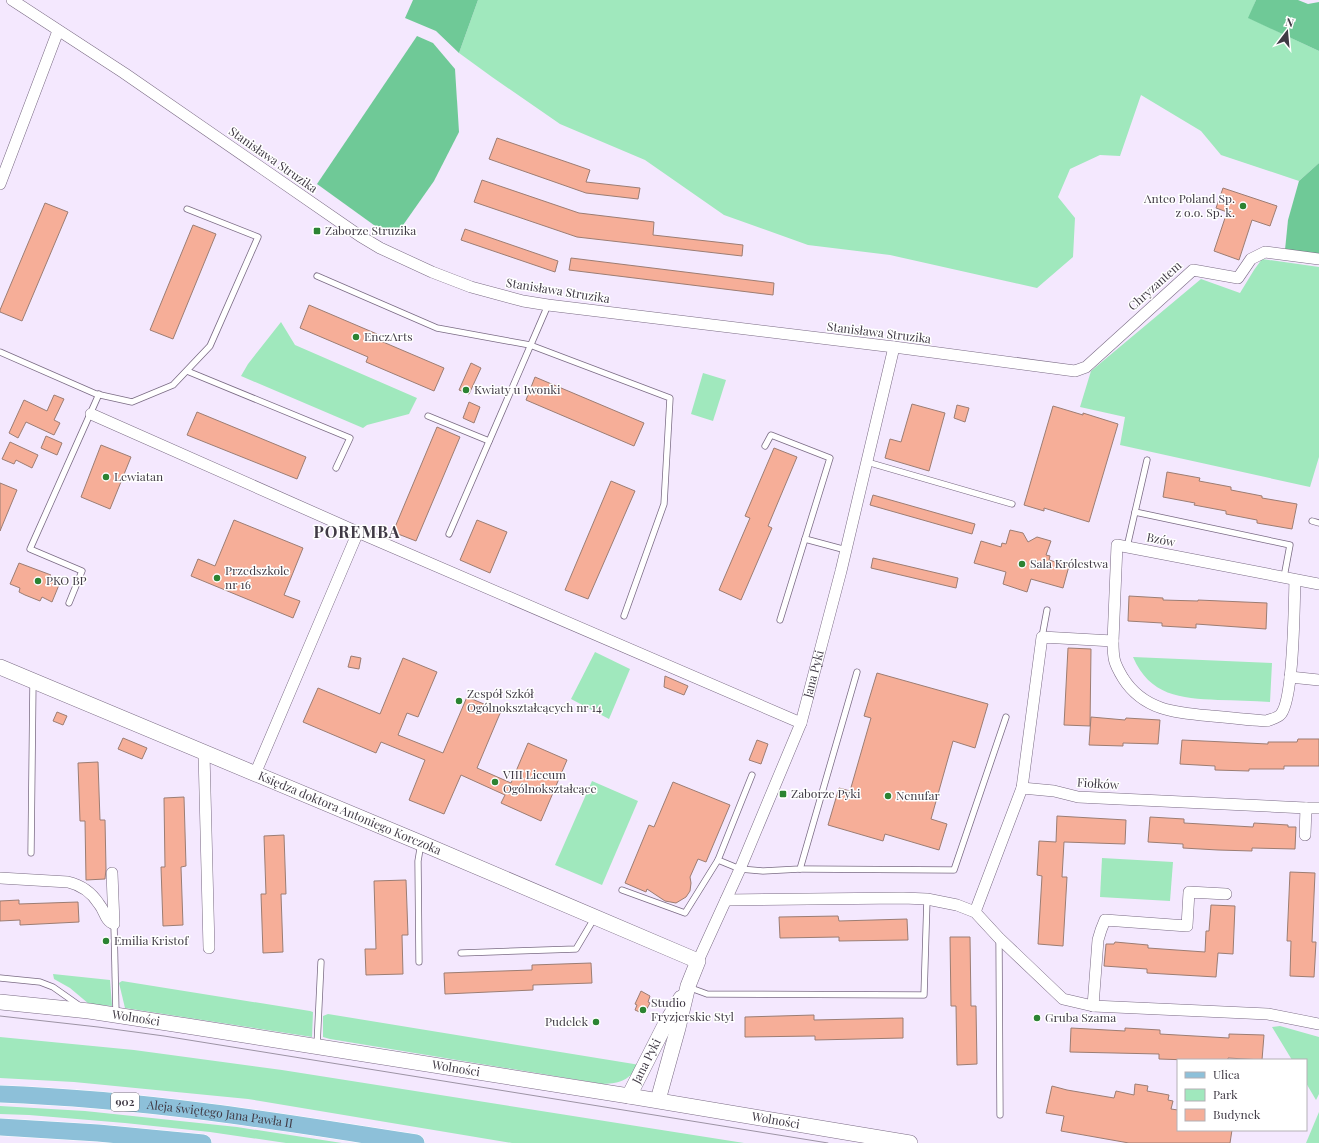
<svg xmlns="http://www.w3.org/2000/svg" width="1319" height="1143" viewBox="0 0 1319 1143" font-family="'Playfair Display',serif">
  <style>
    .green { fill: #a0e8bd }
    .forest { fill: #6fc997 }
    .building { fill: #f6ae98; stroke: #9c7d73 }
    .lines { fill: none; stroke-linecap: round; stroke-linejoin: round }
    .lane-casing { stroke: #7a6b84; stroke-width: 7 }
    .street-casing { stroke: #7a6b84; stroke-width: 12 }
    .secondary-casing { stroke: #7a6b84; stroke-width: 16 }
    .primary-casing { stroke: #fff; stroke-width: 18 }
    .lane { stroke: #fff; stroke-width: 5.5 }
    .street { stroke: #fff; stroke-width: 11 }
    .secondary { stroke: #fff; stroke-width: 15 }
    .primary { stroke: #8dc0d9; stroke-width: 17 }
    .tram { stroke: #9c93a4; stroke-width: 1 }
    .poi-dot { fill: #2b8332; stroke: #fff; stroke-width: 1.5 }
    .labels { text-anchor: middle; stroke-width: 3; stroke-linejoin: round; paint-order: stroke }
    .shield { fill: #fff; stroke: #79757d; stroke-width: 1 }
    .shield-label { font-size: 11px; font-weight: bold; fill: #403a45 }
    .street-label { font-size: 12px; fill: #403a45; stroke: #fff }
    .poi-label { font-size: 12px; fill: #403a45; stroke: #fff; text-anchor: start }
    .district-label { font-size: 16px; font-weight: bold; letter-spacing: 1px; fill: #403a45; stroke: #fff }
  </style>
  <rect width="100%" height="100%" fill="#f4e8fe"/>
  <g class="green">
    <polygon points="478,0 1256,0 1249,18 1319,51 1319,163 1299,181 1221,155 1201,131 1141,95 1120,156 1100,155 1070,169 1058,197 1075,218 1073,257 1037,288 890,255 808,245 724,215 645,160 560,124 492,77 459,53"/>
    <polygon points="1262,259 1319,267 1319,457 1310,487 1120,445 1125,417 1080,407 1091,371 1201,279 1240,293 1254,270"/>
    <polygon points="281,322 295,345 417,398 409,414 367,425 363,428 241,376 248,364"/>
    <polygon points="703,373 726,380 713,421 691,414"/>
    <polygon points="595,652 630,669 609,719 571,699"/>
    <path d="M1133,657L1272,663L1270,702C1253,701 1235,700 1218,700C1180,698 1150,696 1133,657Z"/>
    <polygon points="592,781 638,801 602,885 555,865"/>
    <polygon points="1102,858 1173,862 1170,901 1100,897"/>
    <polygon points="53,974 110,980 112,1006 89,1004 70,988 54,979"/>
    <polygon points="122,981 310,1011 313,1012 312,1037 125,1008 119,983"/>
    <path d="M328,1014L640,1065C628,1080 622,1083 603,1084L330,1039L323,1037V1016Z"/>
    <polygon points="1280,1026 1319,1037 1319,1094 1316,1100 1306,1083 1306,1060 1292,1060 1272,1027"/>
    <polygon points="0,1037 134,1050 282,1070 744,1143 512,1143 248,1099 74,1082 0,1078"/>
    <polygon points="0,1106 85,1111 237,1127 342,1143 286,1143 210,1132 125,1123 29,1115 0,1114"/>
    <polygon points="1319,1112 1319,1143 1306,1143"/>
  </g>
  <g class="forest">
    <polygon points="413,0 478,0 459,53 436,31 405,18"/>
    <polygon points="1256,0 1298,0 1308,4 1319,2 1319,51 1248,18"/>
    <polygon points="417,36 433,43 455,69 459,132 434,181 401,228 378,228 317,184"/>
    <polygon points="1319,163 1319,254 1285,250 1288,220 1299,181"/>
  </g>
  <g class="building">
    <polygon points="497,138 590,170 586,182 640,188 638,199 586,193 489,159"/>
    <polygon points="482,180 579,213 654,222 653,235 743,245 742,256 577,237 474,202"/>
    <polygon points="1223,188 1277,206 1270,226 1252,220 1239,260 1214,251 1227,212 1216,208"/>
    <polygon points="45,203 68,212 22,321 0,312 0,310"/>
    <polygon points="193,225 216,234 173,339 150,330"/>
    <polygon points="465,229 558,261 555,272 461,240"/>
    <polygon points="571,258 774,283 773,295 569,270"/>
    <polygon points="309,305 377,334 376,339 444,368 434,391 366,362 368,357 300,328"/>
    <polygon points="471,363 481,368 469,394 459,390"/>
    <polygon points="535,377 644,423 634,446 526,400"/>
    <polygon points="54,395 64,399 54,420 60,423 54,435 26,422 18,438 9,433 24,400 47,411"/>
    <polygon points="469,402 480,407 474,423 463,418"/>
    <polygon points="912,404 945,413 929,471 885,458 890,439 901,442"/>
    <polygon points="957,405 969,408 965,422 954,418"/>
    <polygon points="1053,406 1083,415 1083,413 1118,424 1089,522 1044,508 1044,511 1024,505"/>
    <polygon points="197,412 306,457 297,479 187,435"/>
    <polygon points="437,427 460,437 416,541 393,532"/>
    <polygon points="46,436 62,443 57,455 41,448"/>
    <polygon points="10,442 38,455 32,468 16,460 14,464 2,459"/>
    <polygon points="101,445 131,457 110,509 81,497"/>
    <polygon points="774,448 797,457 768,526 772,528 741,600 719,590 750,518 745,516"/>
    <polygon points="1167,472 1200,478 1199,481 1231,487 1231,490 1262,496 1262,498 1297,504 1292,529 1257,523 1257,520 1226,514 1226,511 1194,505 1195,503 1163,497"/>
    <polygon points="611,481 635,491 588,599 565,590"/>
    <polygon points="0,483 17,490 0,531"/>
    <polygon points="873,495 975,524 972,534 870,505"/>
    <polygon points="234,520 303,548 284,595 300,601 293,618 191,576 198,559 215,566"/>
    <polygon points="477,520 507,532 490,573 460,560"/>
    <polygon points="1010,530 1023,533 1028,542 1037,537 1051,541 1046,555 1050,556 1049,560 1069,566 1063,588 1031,579 1027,592 1003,584 1006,572 974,563 981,541 1001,547 1002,543 1006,544"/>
    <polygon points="873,558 958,578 956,588 871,568"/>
    <polygon points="19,563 51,575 50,576 61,580 52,602 42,597 40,601 25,595 19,592 20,588 10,584"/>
    <polygon points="1129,596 1163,598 1163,600 1198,601 1198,600 1267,603 1266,629 1196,624 1196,628 1162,626 1162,623 1128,621"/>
    <polygon points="1068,648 1091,649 1090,726 1064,725"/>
    <polygon points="351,656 361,658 359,669 348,667"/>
    <polygon points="403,658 437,672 418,717 407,713 398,735 443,753 467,697 501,711 477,768 511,783 528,743 567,760 541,821 501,803 505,795 461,775 444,814 409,800 425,760 381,742 376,753 303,722 318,688 380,714"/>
    <polygon points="877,673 988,704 975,748 953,741 931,819 947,824 939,850 885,834 883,841 828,825 839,788 850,791 871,718 864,716"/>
    <polygon points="665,676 688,686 684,695 664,687"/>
    <polygon points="57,712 67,716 63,725 53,721"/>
    <polygon points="1091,717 1125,720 1126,718 1160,720 1158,744 1123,743 1123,746 1089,745"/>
    <polygon points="123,738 147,748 142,759 118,749"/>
    <polygon points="1298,739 1319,739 1319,766 1284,766 1284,769 1249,769 1249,771 1215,770 1215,766 1180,764 1182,740 1268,744 1268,742 1297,742"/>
    <polygon points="757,740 768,744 761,764 749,760"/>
    <polygon points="98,762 100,820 105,820 106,869 105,879 86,880 85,821 80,821 78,763"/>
    <polygon points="673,782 730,805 706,862 698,859 690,877 691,883 690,891 686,897 676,903 665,901 647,889 646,892 625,883 649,825 654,827"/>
    <polygon points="184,797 186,866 181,867 183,925 163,926 161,867 165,867 164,798"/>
    <polygon points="1057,816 1126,820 1125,844 1064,842 1062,877 1067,877 1063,946 1038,944 1042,876 1037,875 1039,841 1056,842"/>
    <polygon points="1150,817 1184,819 1184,823 1253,827 1254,823 1288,825 1288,827 1296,827 1295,849 1252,848 1252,851 1218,850 1183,848 1183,844 1148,842"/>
    <polygon points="284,835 286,894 281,894 283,952 263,953 261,894 266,894 264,836"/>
    <polygon points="1290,872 1315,873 1312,942 1316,942 1314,977 1290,976 1291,941 1287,941"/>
    <polygon points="406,880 408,935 402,935 403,974 366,975 365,949 376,949 374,881"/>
    <polygon points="19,900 19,904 78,902 79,922 20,925 20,920 0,921 0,901"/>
    <polygon points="1211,905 1235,906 1233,954 1218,953 1216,977 1147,973 1147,969 1104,966 1106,944 1114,944 1115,942 1148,945 1148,948 1205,952 1206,931 1209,931"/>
    <polygon points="838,916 839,921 907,919 908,940 839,941 839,937 780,938 779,917"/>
    <polygon points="950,937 970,937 971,1006 976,1006 977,1064 957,1065 956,1006 951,1006"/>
    <polygon points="591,963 592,983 533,985 533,990 445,994 444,973 532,970 532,965"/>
    <polygon points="641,991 650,996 648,1002 650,1003 644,1014 635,1010 637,1005 635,1004"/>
    <polygon points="814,1015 814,1020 903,1018 903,1038 815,1040 815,1036 745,1037 745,1017"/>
    <polygon points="1071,1028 1125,1031 1125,1028 1160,1030 1160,1034 1229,1038 1229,1034 1264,1035 1262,1060 1228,1058 1228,1060 1189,1060 1159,1059 1159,1054 1070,1052"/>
    <polygon points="1135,1084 1148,1086 1147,1091 1169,1095 1168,1100 1173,1101 1171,1109 1178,1110 1178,1130 1232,1130 1230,1143 1129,1143 1061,1131 1064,1116 1046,1113 1052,1086 1067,1090 1114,1098 1116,1091 1134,1095"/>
  </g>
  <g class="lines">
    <defs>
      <g id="lane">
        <polyline points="317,276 437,328 530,345 670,398 664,504 624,616"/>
        <polyline points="0,352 96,394 132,402 173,385 210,346 258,237 187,209"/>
        <polyline points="187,371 350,438 336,468"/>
        <polyline points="428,416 489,441"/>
        <polyline points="765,446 771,435 830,458 780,620"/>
        <polyline points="1147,460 1135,512 1290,545 1284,577"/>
        <polyline points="867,462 1012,504"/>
        <polyline points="1312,521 1319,523"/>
        <polyline points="449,534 548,305"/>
        <polyline points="805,539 846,550"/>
        <polyline points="1127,547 1135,512"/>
        <polyline points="69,603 82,571 30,549 99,394"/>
        <polyline points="1042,637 1047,610"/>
        <polyline points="752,775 718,860 740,869 763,871 800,869 857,672"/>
        <polyline points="31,853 33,681"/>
        <polyline points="800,869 954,870 1006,717"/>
        <polyline points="622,890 685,913 718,860"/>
        <polyline points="114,924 116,1014"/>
        <polyline points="999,940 1000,1115"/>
        <polyline points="461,953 576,949 595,917"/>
        <polyline points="419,962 418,861 421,843"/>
        <polyline points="0,978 40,982 53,987 80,1006"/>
        <polyline points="688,987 707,994 924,995 927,899"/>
        <polyline points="317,1046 321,962"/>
      </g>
      <g id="street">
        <polyline points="12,0 124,73 360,236 380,248 432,272 471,287 523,301 548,305 894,347 1075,371 1086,367 1193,270 1238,278 1251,259 1265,252 1319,259"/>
        <polyline points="0,184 58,31"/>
        <polyline points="91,414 362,534 801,723"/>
        <path d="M1113,641C1113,659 1114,663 1123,678C1144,711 1177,713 1212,716C1231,718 1249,720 1267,721C1271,719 1278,718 1281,714C1294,698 1294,605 1295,580"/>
        <polyline points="1290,677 1319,680"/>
        <polyline points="204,753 209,948"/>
        <polyline points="255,774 358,532"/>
        <polyline points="1022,788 1042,637 1113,641 1117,545 1319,584"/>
        <polyline points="1306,808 1319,808"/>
        <path d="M0,878L68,882C81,885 92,893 99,904C105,911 105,921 114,924L112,873"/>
        <polyline points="726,900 903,898 927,899 957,905 975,912 999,938 1063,999 1093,1006 1268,1014 1319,1024"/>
        <polyline points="975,912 1022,788 1054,791 1078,797 1306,808 1305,835"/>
        <path id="s1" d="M698,961L740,869L801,723L841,571L894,347"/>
        <polyline points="1093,1006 1098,940 1101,930 1105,920 1187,926 1189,892 1226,894"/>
      </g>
      <g id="secondary">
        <path id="s2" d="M0,667L421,843L698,961L688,986L678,1028L658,1100"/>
        <path id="s3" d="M0,1002L89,1011L187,1026L629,1096L910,1143"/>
        <path id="s4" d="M629,1096L666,1023L681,998"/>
      </g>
      <g id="primary">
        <path id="s5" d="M0,1094C140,1099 278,1121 416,1143"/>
        <polyline points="0,1127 98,1133 203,1143"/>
      </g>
    </defs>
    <use href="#lane" class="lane-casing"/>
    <use href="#street" class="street-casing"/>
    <use href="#secondary" class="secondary-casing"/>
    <use href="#primary" class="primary-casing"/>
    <use href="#lane" class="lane"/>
    <use href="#street" class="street"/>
    <use href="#secondary" class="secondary"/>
    <use href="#primary" class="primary"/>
    <polyline class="tram" points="0,1016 98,1027 164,1036 828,1143"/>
  </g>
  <g class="poi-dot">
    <circle cx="1243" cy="206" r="4"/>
    <rect x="313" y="227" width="8" height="8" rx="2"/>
    <circle cx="356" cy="337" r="4"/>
    <circle cx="466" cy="390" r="4"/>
    <circle cx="106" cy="477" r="4"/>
    <circle cx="1022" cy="564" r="4"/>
    <circle cx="217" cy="578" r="4"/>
    <circle cx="38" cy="581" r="4"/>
    <circle cx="459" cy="701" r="4"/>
    <circle cx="495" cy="782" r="4"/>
    <rect x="779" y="790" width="8" height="8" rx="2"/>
    <circle cx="888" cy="796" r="4"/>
    <circle cx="106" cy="941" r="4"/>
    <circle cx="643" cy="1010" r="4"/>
    <circle cx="1037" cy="1018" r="4"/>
    <circle cx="596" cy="1022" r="4"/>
  </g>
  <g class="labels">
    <rect class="shield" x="111" y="1093" width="28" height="18" rx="3"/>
    <g class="shield-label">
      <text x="125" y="1106">902</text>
    </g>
    <g class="street-label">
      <text transform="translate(273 160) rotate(35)" y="4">Stanisława Struzika</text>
      <text transform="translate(1155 286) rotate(-42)" y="4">Chryzantem</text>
      <text transform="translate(558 291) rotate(9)" y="4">Stanisława Struzika</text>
      <text transform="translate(879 333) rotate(7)" y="4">Stanisława Struzika</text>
      <text transform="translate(1161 540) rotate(11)" y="4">Bzów</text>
      <text dy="4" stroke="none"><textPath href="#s1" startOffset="310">Jana Pyki</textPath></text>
      <text transform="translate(1098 784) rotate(4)" y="4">Fiołków</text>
      <text dy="4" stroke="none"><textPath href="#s2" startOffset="379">Księdza doktora Antoniego Korczoka</textPath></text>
      <text dy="4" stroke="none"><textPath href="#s3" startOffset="137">Wolności</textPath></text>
      <text dy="4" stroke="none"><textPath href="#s4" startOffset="39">Jana Pyki</textPath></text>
      <text dy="4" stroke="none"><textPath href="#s3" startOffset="461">Wolności</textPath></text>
      <text dy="4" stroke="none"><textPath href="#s5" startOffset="221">Aleja świętego Jana Pawła II</textPath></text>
      <text dy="4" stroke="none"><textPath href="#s3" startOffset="785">Wolności</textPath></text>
    </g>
    <g class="poi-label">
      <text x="1235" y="203" text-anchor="end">Anteo Poland Sp.<tspan x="1235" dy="14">z o.o. Sp. k.</tspan></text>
      <text x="325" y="235">Zaborze Struzika</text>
      <text x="364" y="341">EnczArts</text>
      <text x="474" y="394">Kwiaty u Iwonki</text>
      <text x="114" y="481">Lewiatan</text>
      <text x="1030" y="568">Sala Królestwa</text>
      <text x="225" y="575">Przedszkole<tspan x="225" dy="14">nr 16</tspan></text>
      <text x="46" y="585">PKO BP</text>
      <text x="467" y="698">Zespół Szkół<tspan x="467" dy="14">Ogólnokształcących nr 14</tspan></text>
      <text x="503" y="779">VIII Liceum<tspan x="503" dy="14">Ogólnokształcące</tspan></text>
      <text x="791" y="798">Zaborze Pyki</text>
      <text x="896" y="800">Nenufar</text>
      <text x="114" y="945">Emilia Kristof</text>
      <text x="651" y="1007">Studio<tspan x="651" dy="14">Fryzjerskie Styl</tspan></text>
      <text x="1045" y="1022">Gruba Szama</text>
      <text x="588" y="1026" text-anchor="end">Pudelek</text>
    </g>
    <g class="district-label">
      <text x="357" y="538">POREMBA</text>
    </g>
  </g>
  <rect x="1177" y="1059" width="130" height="72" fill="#ffffff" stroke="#b3b0b5"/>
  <rect x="1185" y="1072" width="20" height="6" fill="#8dc0d9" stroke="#b3b0b5"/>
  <text x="1213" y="1079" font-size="12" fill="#403a45">Ulica</text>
  <rect x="1185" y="1089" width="20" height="12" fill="#a0e8bd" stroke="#b3b0b5"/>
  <text x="1213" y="1099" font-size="12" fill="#403a45">Park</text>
  <rect x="1185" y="1109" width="20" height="12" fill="#f6ae98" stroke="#b3b0b5"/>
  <text x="1213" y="1119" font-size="12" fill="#403a45">Budynek</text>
  <g transform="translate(1287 32) rotate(16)" stroke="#ffffff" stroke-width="3" paint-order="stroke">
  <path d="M0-3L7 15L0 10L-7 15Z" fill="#403a45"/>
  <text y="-6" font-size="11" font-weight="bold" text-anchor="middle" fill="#403a45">N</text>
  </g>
</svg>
